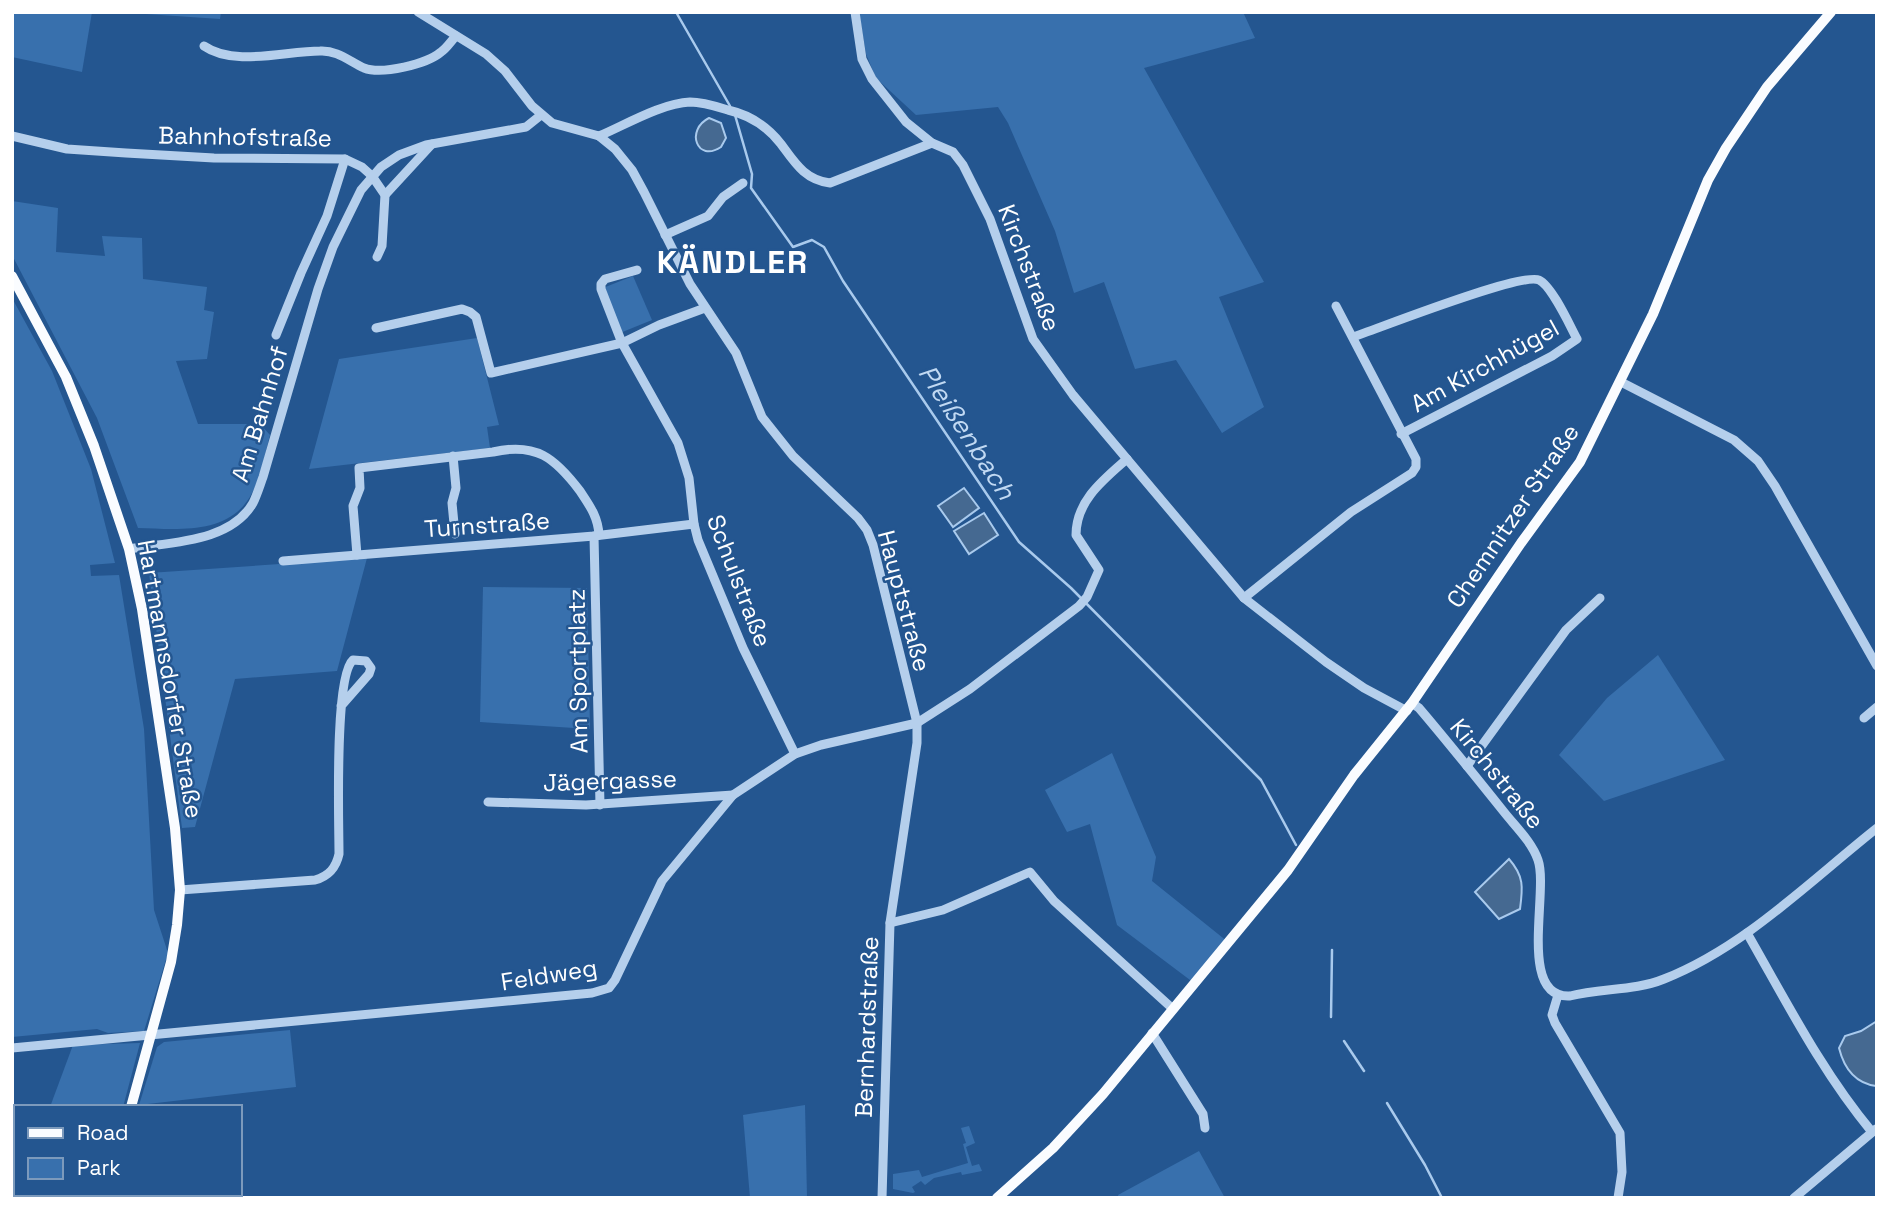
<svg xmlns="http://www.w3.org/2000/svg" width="1889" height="1210" viewBox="0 0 1889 1210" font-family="'Space Grotesk',sans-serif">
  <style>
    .green { fill: #3870ad }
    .water { fill: #456991; stroke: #a9caed; stroke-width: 2 }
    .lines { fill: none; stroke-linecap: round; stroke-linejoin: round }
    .stream { stroke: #a9caed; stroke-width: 2.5 }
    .minor { stroke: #b5cfec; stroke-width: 9 }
    .major { stroke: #fafcff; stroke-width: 10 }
    .labels { text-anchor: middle; stroke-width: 5; stroke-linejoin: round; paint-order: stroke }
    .street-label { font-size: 24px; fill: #fff; stroke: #245690 }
    .water-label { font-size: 26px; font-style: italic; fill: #c1d9f3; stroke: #245690 }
    .district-label { font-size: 32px; font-weight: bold; letter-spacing: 2px; fill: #fff; stroke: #245690 }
  </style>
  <rect width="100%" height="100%" fill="#245690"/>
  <g class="green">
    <polygon points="12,12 92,12 82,72 12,57"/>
    <polygon points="116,12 221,12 220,19"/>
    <polygon points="859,12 1243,12 1255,38 1144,68 1264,282 1219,297 1264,407 1222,433 1176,360 1135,369 1104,282 1074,293 1055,231 1008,123 998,107 916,115 876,78 866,54"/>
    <path d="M12,201L58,208L56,252L105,256L102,236L142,238L143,279L207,287L204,310L214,312L207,359L176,361L198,424H260L270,435C265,454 261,476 252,493C230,536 177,529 138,528L97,418L12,255Z"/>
    <polygon points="633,276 652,320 620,333 603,288"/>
    <polygon points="12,298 52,371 91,469 115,563 90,565 91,576 119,575 144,729 154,910 168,953 144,1031 108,1033 97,1029 12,1037"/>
    <polygon points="477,338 499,425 487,427 490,448 309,469 339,359"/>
    <polygon points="367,558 337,671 235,679 195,827 182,828 149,573"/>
    <polygon points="483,587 587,588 590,729 480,722"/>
    <polygon points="1658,655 1725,760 1604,801 1559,755 1607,698"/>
    <polygon points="1112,753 1156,857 1152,881 1228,942 1194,983 1117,925 1090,824 1067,832 1045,790"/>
    <polygon points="290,1030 296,1087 139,1105 157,1047 164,1042"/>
    <polygon points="140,1043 123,1107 50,1107 73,1045"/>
    <polygon points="805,1105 807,1198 750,1198 743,1115"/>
    <polygon points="969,1126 975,1143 966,1147 972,1166 979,1164 982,1171 962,1175 961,1172 934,1178 925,1185 921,1181 912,1187 915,1192 913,1193 893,1189 893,1174 919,1170 922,1177 968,1163 963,1144 966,1143 961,1128"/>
    <polygon points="1199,1151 1225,1198 1119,1198 1118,1195"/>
  </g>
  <g class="water">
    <path d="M709,118L721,123L726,138L721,147C697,163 685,130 709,118Z"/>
    <polygon points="964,488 979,508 953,527 938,506"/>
    <polygon points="984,513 998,535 969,554 954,531"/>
    <path d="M1509,859C1524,876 1523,887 1520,909L1499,919L1475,892Z"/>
    <path d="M1877,1021V1086H1876C1854,1083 1844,1068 1839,1048L1845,1036L1861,1031Z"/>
  </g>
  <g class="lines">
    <g class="stream">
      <polyline points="676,12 730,106"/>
      <polyline points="735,115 752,174 751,188 793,247 812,240 824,247 843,281 1019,542 1071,588 1261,780 1296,845"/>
      <polyline points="1331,1017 1332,950"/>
      <polyline points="1344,1041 1364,1071"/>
      <polyline points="1387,1103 1425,1165 1442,1198"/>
    </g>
    <g class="minor">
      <polyline points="418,12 486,54 505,71 532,106 552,123 599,136 615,149 632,170 644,192 690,284 736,353 762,417 793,456 858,518 867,530 873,545 917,723 917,743 890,923 882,1198"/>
      <polyline points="855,12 862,59 872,79 906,122 932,143 953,152 963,165 990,219 1033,339 1073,395 1244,598 1326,662 1364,688 1407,711"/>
      <path d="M204,46C234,67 285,51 320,51C337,50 349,61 364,68C382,75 427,64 441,52C447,48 451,41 456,36"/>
      <polyline points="12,136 67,149 126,153 214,158 345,159 362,167 372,176 385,195 382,246 377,257"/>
      <path d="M599,136C625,125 662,103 690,102C703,102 715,106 728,110C750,115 767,126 781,144C795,163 805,180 830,183L932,143"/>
      <polyline points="385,195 432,144"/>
      <polyline points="665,235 708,216 723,197 743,183"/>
      <polyline points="637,270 605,279 601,284 601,289 622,343 678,443 689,478 694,524 698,540 743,648 795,754"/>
      <polyline points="376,328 462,309 470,312 476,317 491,373 622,343 659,325 705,308"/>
      <polyline points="276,335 301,273 327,216 345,159"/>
      <path d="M1353,337C1380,328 1521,272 1539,280C1552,286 1570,326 1577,339L1552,356L1401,434"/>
      <polyline points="1621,382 1734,440 1758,461 1775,486 1877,666"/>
      <polyline points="453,456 456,488 452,503 455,534"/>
      <polyline points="594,536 600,805"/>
      <path d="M129,549C169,542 230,543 253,503C257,495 260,485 263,477L318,289L333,247L361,190L381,167L399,155L426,145L526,127L541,115"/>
      <path d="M357,555L353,506L360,488L359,468L493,452C536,442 555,458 580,491C590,506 598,517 599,535"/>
      <polyline points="283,561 594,536 694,524"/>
      <polyline points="1244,598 1351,512 1412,473 1416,467 1416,459 1336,306"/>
      <path d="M1412,703L1419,708C1448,742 1476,777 1504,812C1515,826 1532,842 1538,860C1549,891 1517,999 1570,996C1601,988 1635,991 1664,979C1745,947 1810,881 1877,828"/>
      <polyline points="1864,718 1877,707"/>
      <polyline points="1467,766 1566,630 1600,598"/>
      <polyline points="488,802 586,805 733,795"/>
      <path d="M180,890L315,880C329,876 336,868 339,854C339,822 334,676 353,660L366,661L371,668L369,674L341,706"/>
      <polyline points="890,923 943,910 1030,872 1054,901 1173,1009"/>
      <path d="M1747,933C1786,1001 1822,1072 1872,1132"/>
      <polyline points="1558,995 1552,1015 1555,1023 1620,1133 1622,1172 1618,1198"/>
      <polyline points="1152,1033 1203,1114 1205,1128"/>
      <path d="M12,1048L592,993L609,988L615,980L662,881L733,795L795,754L821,745L917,723L970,689L1079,606L1087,597L1099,570L1076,535C1076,501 1103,480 1127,459"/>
      <polyline points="1794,1198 1876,1129"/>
    </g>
    <g class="major">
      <polyline points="12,276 66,377 94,446 129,549 142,609 175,828 180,890 177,925 171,962 131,1107"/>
      <polyline points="107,1198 108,1194"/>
      <polyline points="997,1198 1053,1148 1103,1094 1288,870 1354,775 1412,703 1521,543 1580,462 1653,314 1708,180 1726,148 1767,87 1831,12"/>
    </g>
  </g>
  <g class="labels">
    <g class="street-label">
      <text transform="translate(245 137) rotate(1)" y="8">Bahnhofstraße</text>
      <text transform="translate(1029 268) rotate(69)" y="8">Kirchstraße</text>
      <text transform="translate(1485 366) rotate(-29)" y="8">Am Kirchhügel</text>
      <text transform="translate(260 414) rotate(-73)" y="8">Am Bahnhof</text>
      <text transform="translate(1513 516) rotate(-56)" y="8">Chemnitzer Straße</text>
      <text transform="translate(487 525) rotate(-4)" y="8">Turnstraße</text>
      <text transform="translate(739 581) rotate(69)" y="8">Schulstraße</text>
      <text transform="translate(904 601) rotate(75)" y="8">Hauptstraße</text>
      <text transform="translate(578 671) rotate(-91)" y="8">Am Sportplatz</text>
      <text transform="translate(170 679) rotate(80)" y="8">Hartmannsdorfer Straße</text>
      <text transform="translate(1497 774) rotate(51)" y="8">Kirchstraße</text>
      <text transform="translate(610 781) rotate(-2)" y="8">Jägergasse</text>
      <text transform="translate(549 975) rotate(-9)" y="8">Feldweg</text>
      <text transform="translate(867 1027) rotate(-88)" y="8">Bernhardstraße</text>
    </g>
    <g class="water-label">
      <text transform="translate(967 432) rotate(57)" y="9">Pleißenbach</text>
    </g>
    <g class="district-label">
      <text x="733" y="273">KÄNDLER</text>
    </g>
  </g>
  <rect width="1889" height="1210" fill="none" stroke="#ffffff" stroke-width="28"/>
  <rect x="14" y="1105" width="228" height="91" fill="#245690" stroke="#7c9abc" stroke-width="2"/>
  <rect x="28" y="1128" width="35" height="10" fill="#fafcff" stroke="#7c9abc" stroke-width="2"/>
  <text x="77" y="1140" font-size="21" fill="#ffffff">Road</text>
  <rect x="28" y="1158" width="35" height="21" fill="#3870ad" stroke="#7c9abc" stroke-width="2"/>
  <text x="77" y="1175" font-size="21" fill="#ffffff">Park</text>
</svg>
